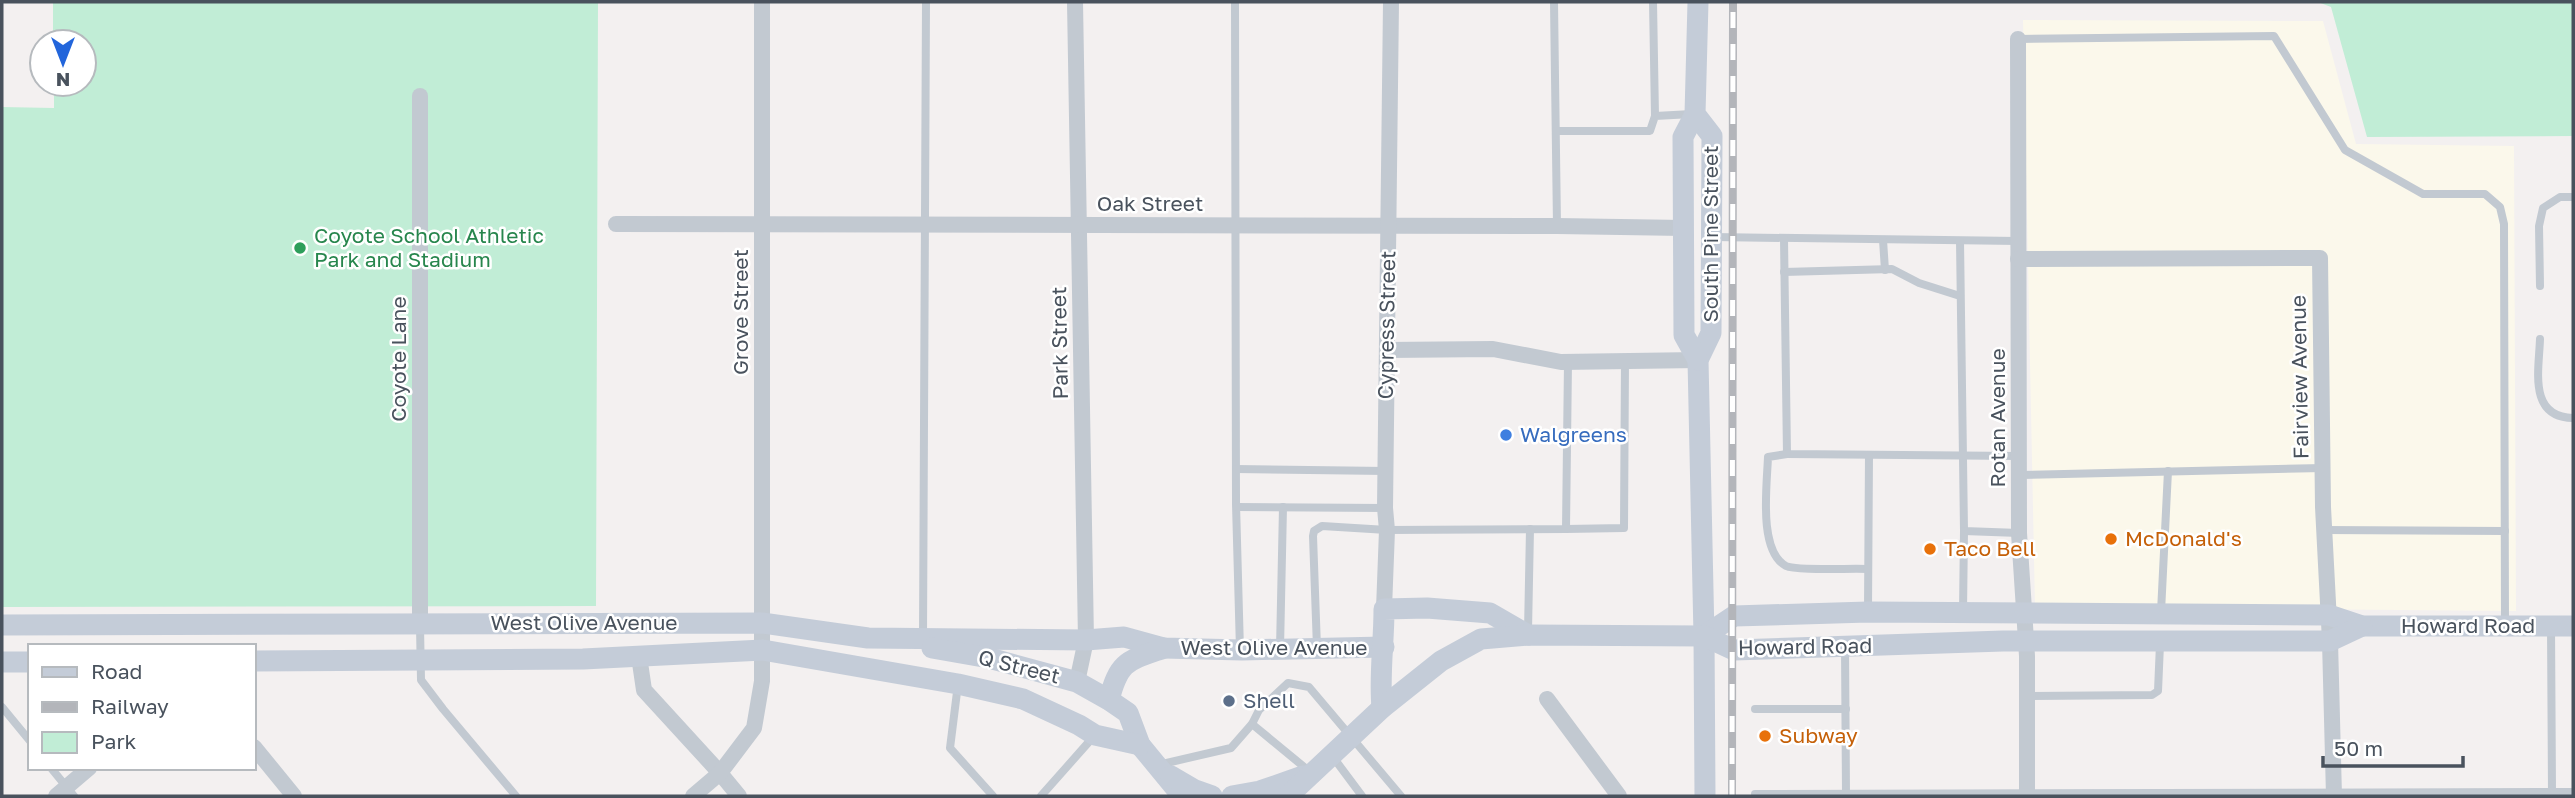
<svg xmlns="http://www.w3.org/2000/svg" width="2575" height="798" viewBox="0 0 2575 798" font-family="'Golos Text',sans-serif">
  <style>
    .commercial { fill: #fbf8eb }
    .green { fill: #c1edd6 }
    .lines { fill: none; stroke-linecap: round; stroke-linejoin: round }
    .lane { stroke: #c2c9d1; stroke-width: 8 }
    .street { stroke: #c2c9d1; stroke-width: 16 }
    .secondary { stroke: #c4ccd8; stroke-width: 21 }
    .rail-casing { stroke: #b3b5ba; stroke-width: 8 }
    .rail { stroke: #fff; stroke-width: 5; stroke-dasharray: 16; stroke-linecap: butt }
    .leisure-dot { fill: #2e9e5b; stroke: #fff; stroke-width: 2.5 }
    .shop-dot { fill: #3f7fe0; stroke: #fff; stroke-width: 2.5 }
    .food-dot { fill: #e8710a; stroke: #fff; stroke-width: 2.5 }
    .service-dot { fill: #5c6f8a; stroke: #fff; stroke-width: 2.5 }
    .labels { text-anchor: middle; stroke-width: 5; stroke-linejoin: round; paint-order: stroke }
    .street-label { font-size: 21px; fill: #49525d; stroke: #fff }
    .leisure-label { font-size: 21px; fill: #27864d; stroke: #fff; text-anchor: start }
    .shop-label { font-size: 21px; fill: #366cbe; stroke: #fff; text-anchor: start }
    .food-label { font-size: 21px; fill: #c56008; stroke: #fff; text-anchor: start }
    .service-label { font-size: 21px; fill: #4e5e75; stroke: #fff; text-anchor: start }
  </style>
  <rect width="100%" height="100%" fill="#f3f0f0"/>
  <polygon class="commercial" points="2023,20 2323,21 2356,144 2514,146 2516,611 2035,607"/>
  <g class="green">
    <polygon points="53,2 598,2 596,606 2,607 2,107 54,108 54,84 84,84 84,42 53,42"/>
    <polygon points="2318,2 2573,2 2573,136 2367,137 2331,7"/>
  </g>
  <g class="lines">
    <g class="lane">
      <polyline points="1235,2 1236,504 1240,650"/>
      <polyline points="1554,2 1557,226"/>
      <polyline points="1653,2 1655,116"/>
      <polyline points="2018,39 2274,36 2345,150 2423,194 2485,194 2500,207 2504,224 2505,625"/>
      <polyline points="1556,131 1650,131 1655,116 1692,114"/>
      <polyline points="1713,237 2018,241"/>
      <polyline points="1784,239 1787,454 2019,456"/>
      <polyline points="1883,240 1885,270"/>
      <polyline points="1960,241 1964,531 2019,533"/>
      <polyline points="1784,272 1892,269 1919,283 1960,296"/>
      <polyline points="2540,286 2539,226 2543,208 2560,197 2573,197"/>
      <path d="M2540,339C2539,370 2528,417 2573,418"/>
      <path d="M1787,454L1768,457C1767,485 1758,551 1786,566C1796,571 1853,568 1868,569"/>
      <polyline points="1236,469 1386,471"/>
      <polyline points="2019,475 2323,468"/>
      <polyline points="1237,507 1385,508"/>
      <polyline points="1566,529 1624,528 1625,361"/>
      <polyline points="2325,530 2505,531"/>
      <polyline points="1868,609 1869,455"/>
      <polyline points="1963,612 1964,531"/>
      <polyline points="2161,612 2168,471"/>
      <polyline points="420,626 421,680 443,709 516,796"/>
      <polyline points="2551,627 2552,792"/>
      <polyline points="1528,631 1530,529"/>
      <polyline points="923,636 926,2"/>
      <polyline points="1845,647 1846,794"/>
      <polyline points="1317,648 1313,536 1314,531 1322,526 1387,530 1566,529 1568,362"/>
      <polyline points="1280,649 1283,507"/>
      <polyline points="958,684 950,748 993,796"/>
      <polyline points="2027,696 2152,695 2158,691 2160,644"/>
      <polyline points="2,707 30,741"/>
      <polyline points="1755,709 1846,709"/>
      <polyline points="1252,724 1309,771"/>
      <polyline points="1333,757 1362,796"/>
      <polyline points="1158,765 1231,748 1252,724 1259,710 1288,683 1309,687 1401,796"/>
      <polyline points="51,768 74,796"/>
      <polyline points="1755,794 2573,792"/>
      <polyline points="1041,796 1095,735"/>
    </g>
    <g class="street">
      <polyline points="1075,2 1086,640 1077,682"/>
      <polyline points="2018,39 2019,533 2027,656 2027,796"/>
      <polyline points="616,224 1557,226 1684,228"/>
      <polyline points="2018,259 2320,258 2323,507 2330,641 2334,796"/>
      <polyline points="1387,350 1493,349 1561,362 1698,360"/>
      <polyline points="1384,609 1387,530 1385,508 1391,2"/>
      <polyline points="420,622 420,96"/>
      <polyline points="639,656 644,690 720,773 739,796"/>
      <polyline points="1547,699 1619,796"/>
      <polyline points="254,747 294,796"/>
      <polyline points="56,796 89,768"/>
      <polyline points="693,796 720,773 754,728 762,681 762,2"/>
    </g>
    <g class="secondary">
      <polyline points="1698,2 1695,114 1712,136 1711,333 1698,360 1704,636 1705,796"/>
      <polyline points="1695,114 1683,137 1684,335 1698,360"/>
      <polyline points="2,625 762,623 868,638 1086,640 1124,637 1164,648 1242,650 1384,647"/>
      <polyline points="1704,636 1734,616 1868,612 2329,615 2362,626 2573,626"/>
      <polyline points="932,648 989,658 1077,682 1109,700 1128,713 1140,745 1182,796"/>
      <polyline points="254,661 583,659 763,650 958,684 1023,699 1079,725 1095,735 1140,745"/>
      <polyline points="2,662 30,662"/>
      <path d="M1109,700C1119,661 1127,661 1164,648"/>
      <path d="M1382,708C1379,675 1384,643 1384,609L1427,608L1490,613L1528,635"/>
      <polyline points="1171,776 1195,790 1212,796"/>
      <polyline points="1232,796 1260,791 1303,776"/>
      <polyline points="1288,796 1382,708 1441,661 1481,639 1528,635 1704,636 1734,650 2003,641 2330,641 2362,626"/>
    </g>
    <defs>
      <polyline id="rail" points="1732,796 1733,2"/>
    </defs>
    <use href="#rail" class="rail-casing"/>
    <use href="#rail" class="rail"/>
  </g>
  <circle class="leisure-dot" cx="300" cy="248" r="7"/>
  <circle class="shop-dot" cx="1506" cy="435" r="7"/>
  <g class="food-dot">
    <circle cx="2111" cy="539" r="7"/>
    <circle cx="1930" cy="549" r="7"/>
    <circle cx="1765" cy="736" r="7"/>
  </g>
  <circle class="service-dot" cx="1229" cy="701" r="7"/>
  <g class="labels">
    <g class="street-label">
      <text x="1150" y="211">Oak Street</text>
      <text transform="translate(1711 234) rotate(-90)" y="7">South Pine Street</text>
      <text transform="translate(741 312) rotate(-90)" y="7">Grove Street</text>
      <text transform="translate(1387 325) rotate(-89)" y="7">Cypress Street</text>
      <text transform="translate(1060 343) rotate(-91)" y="7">Park Street</text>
      <text transform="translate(399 359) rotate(-90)" y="7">Coyote Lane</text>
      <text transform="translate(2300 377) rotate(-91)" y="7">Fairview Avenue</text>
      <text transform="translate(1998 418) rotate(-90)" y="7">Rotan Avenue</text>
      <text x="584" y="630">West Olive Avenue</text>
      <text x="2468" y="633">Howard Road</text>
      <text transform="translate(1805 647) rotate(-1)" y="7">Howard Road</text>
      <text x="1274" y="655">West Olive Avenue</text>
      <text transform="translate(1019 667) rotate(14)" y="7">Q Street</text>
    </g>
    <g class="leisure-label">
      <text x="314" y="243">Coyote School Athletic<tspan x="314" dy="24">Park and Stadium</tspan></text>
    </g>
    <g class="shop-label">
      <text x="1520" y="442">Walgreens</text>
    </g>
    <g class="food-label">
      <text x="2125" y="546">McDonald's</text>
      <text x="1944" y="556">Taco Bell</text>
      <text x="1779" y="743">Subway</text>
    </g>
    <g class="service-label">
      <text x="1243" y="708">Shell</text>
    </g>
  </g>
  <rect width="2575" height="798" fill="none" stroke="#49525d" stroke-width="7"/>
  <rect x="28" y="644" width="228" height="126" fill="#ffffff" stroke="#b6babe" stroke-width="2"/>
  <rect x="42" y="667" width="35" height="10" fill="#c4ccd8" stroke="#b6babe" stroke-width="2"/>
  <text x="91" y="679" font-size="21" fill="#49525d">Road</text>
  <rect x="42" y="702" width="35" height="10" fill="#b3b5ba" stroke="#b6babe" stroke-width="2"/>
  <text x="91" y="714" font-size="21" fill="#49525d">Railway</text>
  <rect x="42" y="732" width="35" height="21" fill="#c1edd6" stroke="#b6babe" stroke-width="2"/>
  <text x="91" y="749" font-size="21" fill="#49525d">Park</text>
  <g transform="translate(63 63) rotate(180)"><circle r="33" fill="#ffffff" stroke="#b6babe" stroke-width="2"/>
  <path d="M0-5L12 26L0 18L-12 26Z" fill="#2265db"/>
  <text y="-10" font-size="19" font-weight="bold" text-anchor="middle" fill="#49525d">N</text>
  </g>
  <path d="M2323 756v10h140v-10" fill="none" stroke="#49525d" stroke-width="3.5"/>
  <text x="2334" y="756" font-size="21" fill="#49525d" stroke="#ffffff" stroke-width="5" paint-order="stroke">50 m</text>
</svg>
